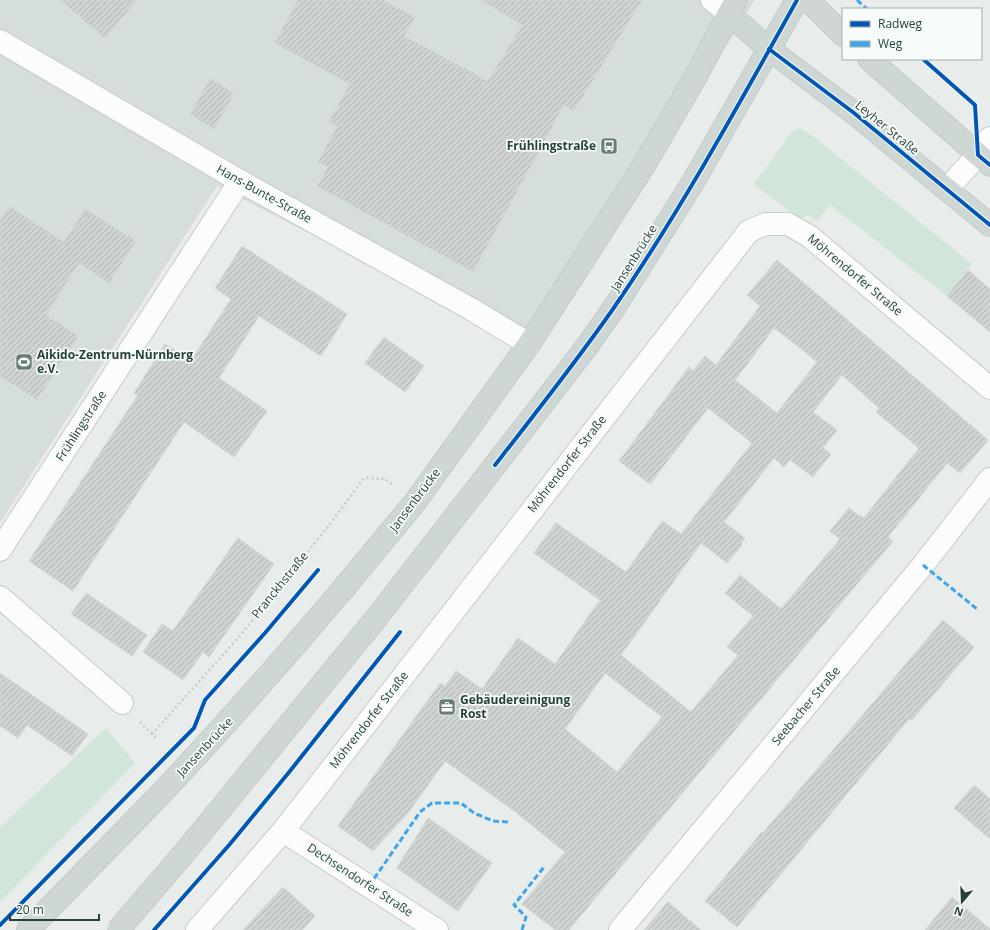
<svg xmlns="http://www.w3.org/2000/svg" width="990" height="930" viewBox="0 0 990 930" font-family="'Open Sans',sans-serif">
  <style>
    .built { fill: #d6dedb }
    .green { fill: #d1e6d8 }
    .building { fill: url(#building-hatch); stroke: #d1d6d4; fill-rule: evenodd }
    .lines { fill: none; stroke-linecap: round; stroke-linejoin: round }
    .minor-casing { stroke: #c5cac8; stroke-width: 24 }
    .major-casing { stroke: #c3ccc9; stroke-width: 24 }
    .path { stroke: #c3ccca; stroke-width: 2.5; stroke-dasharray: 2 3; stroke-linecap: butt }
    .minor { stroke: #fcfcfc; stroke-width: 22 }
    .major { stroke: #cfd7d5; stroke-width: 22 }
    .major-bridge-casing { stroke: #c3ccc9; stroke-width: 24; stroke-linecap: butt }
    .path-bridge { stroke: #c3ccca; stroke-width: 2.5; stroke-dasharray: 2 3; stroke-linecap: butt }
    .major-bridge { stroke: #cfd7d5; stroke-width: 22 }
    .quiet { stroke: #3ea4ec; stroke-width: 3; stroke-dasharray: 6 3; stroke-linecap: butt }
    .cycleway-casing { stroke: #f7fbf9; stroke-width: 6 }
    .cycleway { stroke: #0057b8; stroke-width: 4 }
    .labels { text-anchor: middle; stroke-width: 3.5; stroke-linejoin: round; paint-order: stroke }
    .street-label { font-size: 12px; fill: #24423a; stroke: #f7fbf9 }
    .poi-label { font-size: 12px; font-weight: bold; fill: #24423a; stroke: #f7fbf9; text-anchor: start }
  </style>
  <defs>
    <pattern id="building-hatch" width="6" height="6" patternUnits="userSpaceOnUse"><rect width="6" height="6" fill="#cfd4d2"/><path d="M-1 1l2-2M0 6l6-6M5 7l2-2" fill="none" stroke="#b2b7b5"/></pattern>
  </defs>
  <rect width="100%" height="100%" fill="#e8edeb"/>
  <polygon class="built" points="0,0 755,0 538,350 217,186 0,523"/>
  <g class="green">
    <polygon points="796,129 802,129 813,136 972,264 947,296 830,205 817,221 810,216 806,216 800,220 754,184 790,134"/>
    <polygon points="106,728 135,763 0,902 0,827"/>
  </g>
  <g class="building">
    <polygon points="60,0 137,0 105,38"/>
    <polygon points="298,0 383,0 415,17 404,36 488,81 522,25 481,0 642,0 574,111 564,105 473,272 317,186 328,167 318,162 337,126 329,122 350,84 275,43"/>
    <polygon points="210,79 231,91 231,92 234,94 214,129 190,114"/>
    <polygon points="10,207 64,242 85,209 136,241 109,283 79,263 46,315 78,336 37,400 0,376 0,221"/>
    <polygon points="242,246 347,314 321,356 259,316 219,378 267,411 234,457 184,422 73,591 29,561 138,395 134,393 165,344 191,361 231,299 215,288"/>
    <path d="M777,260L988,440L960,473L947,463L888,537L893,541L644,839L569,930H555L522,904L565,852L514,811L445,761L408,813L373,851L338,826L440,683L445,686L456,671L482,689L518,638L555,664L600,600L534,553L556,523L626,572L662,521L681,534L752,443L708,408L650,484L619,461L689,367L693,371L705,356L716,365L760,306L747,295ZM774,328L799,347L817,362L777,413L735,380ZM842,375L879,408L876,412L919,448L864,518L860,515L859,516L849,508L830,531L840,539L781,609L740,575L725,593L753,616L727,647L738,655L691,712L621,655L701,543L727,563L742,545L741,543L745,538L724,522L774,458L784,467L790,460L813,477L831,454L823,448L837,430L813,412ZM605,673L662,717L617,772L565,729Z"/>
    <polygon points="968,270 990,289 990,332 947,296"/>
    <polygon points="384,337 424,366 405,392 365,363"/>
    <polygon points="238,538 274,564 209,657 203,652 183,680 143,652 162,624 173,631"/>
    <polygon points="86,593 147,635 132,656 71,614"/>
    <polygon points="943,620 974,647 912,720 909,719 737,927 705,901 762,832 763,833"/>
    <polygon points="0,673 88,734 72,756 27,725 18,738 0,726"/>
    <polygon points="974,785 990,799 990,839 954,808"/>
    <polygon points="428,818 492,863 458,911 397,868"/>
    <polygon points="283,887 315,916 302,930 243,930"/>
    <polygon points="952,897 990,929 990,930 925,930"/>
    <polygon points="668,902 701,930 644,930"/>
  </g>
  <g class="lines">
    <defs>
      <g id="minor">
        <polyline points="712,0 729,14"/>
        <polyline points="0,41 240,181 471,309 529,344"/>
        <polyline points="947,189 978,155 990,138"/>
        <polyline points="0,550 240,181"/>
        <polyline points="0,597 122,703"/>
        <polyline points="283,831 437,930"/>
        <polyline points="197,930 283,831 749,231 766,224 788,224 809,236 990,388"/>
        <polyline points="620,930 923,565 990,479"/>
      </g>
      <g id="major">
        <polyline points="808,0 843,35"/>
        <polyline points="729,14 769,49 854,113 990,225"/>
        <polyline points="869,59 990,165"/>
        <polyline points="343,589 415,502 529,344 643,167 695,78 736,0"/>
        <polyline points="378,616 527,424 585,349 614,308 693,182 797,0"/>
        <polyline points="28,930 152,803"/>
      </g>
    </defs>
    <use href="#minor" class="minor-casing"/>
    <use href="#major" class="major-casing"/>
    <g class="path">
      <polyline points="140,722 157,739"/>
      <polyline points="152,734 239,637 330,524 364,478 385,479 394,486"/>
    </g>
    <use href="#minor" class="minor"/>
    <use href="#major" class="major"/>
    <defs>
      <g id="major-bridge">
        <path d="M152,803C218,734 281,662 343,589"/>
        <polyline points="118,930 186,851 378,616"/>
      </g>
    </defs>
    <use href="#major-bridge" class="major-bridge-casing"/>
    <g class="path-bridge">
      <polyline points="202,708 205,700 265,633 318,570"/>
      <polyline points="214,862 290,771 335,714"/>
      <polyline points="0,925 126,798"/>
    </g>
    <use href="#major-bridge" class="major-bridge"/>
    <g class="quiet">
      <polyline points="857,0 867,9"/>
      <polyline points="923,565 977,609"/>
      <polyline points="369,886 420,812 432,803 461,803 474,813 493,821 508,822"/>
      <polyline points="522,930 526,917 514,905 544,867"/>
    </g>
    <defs>
      <g id="cycleway">
        <polyline points="769,49 854,113 990,225"/>
        <polyline points="923,59 975,105 978,155 990,165"/>
        <path d="M495,465C535,414 576,362 613,309C681,210 739,104 797,0"/>
        <polyline points="0,925 194,728 205,700 265,633 318,570"/>
        <polyline points="154,930 230,844 290,771 400,632"/>
      </g>
    </defs>
    <use href="#cycleway" class="cycleway-casing"/>
    <use href="#cycleway" class="cycleway"/>
  </g>
  <defs>
    <symbol id="bus-square" viewBox="-11 -11 22 22"><rect x="-9" y="-9" width="18" height="18" rx="4" fill="#697e78" stroke="#f7fbf9"/><path d="M-5-6H5V4H4V6H2V4H-2V6H-4V4H-5ZM-3.5-4V0h7V-4ZM-3.5 1.2v1.5H-2V1.2ZM2 1.2v1.5H3.5V1.2Z" fill="#fff"/></symbol>
    <symbol id="stadium-square" viewBox="-11 -11 22 22"><rect x="-9" y="-9" width="18" height="18" rx="4" fill="#697e78" stroke="#f7fbf9"/><path d="M0-5a6.5 5 0 1 0 0 10a6.5 5 0 1 0 0-10ZM-3.5-1.8h7v3.6h-7Z" fill="#fff"/></symbol>
    <symbol id="office-square" viewBox="-11 -11 22 22"><rect x="-9" y="-9" width="18" height="18" rx="4" fill="#697e78" stroke="#f7fbf9"/><path d="M-6-3h4V-5.5h4V-3h4V5H-6ZM-1-4.5V-3h2v-1.5ZM-6 0V1H6V0Z" fill="#fff"/></symbol>
  </defs>
  <g fill-rule="evenodd">
    <use href="#bus-square" x="599" y="136" width="20" height="20"/>
    <use href="#stadium-square" x="14" y="352" width="20" height="20"/>
    <use href="#office-square" x="437" y="697" width="20" height="20"/>
  </g>
  <g class="labels">
    <g class="street-label">
      <text transform="translate(887 128) rotate(39)" y="4">Leyher Straße</text>
      <text transform="translate(264 194) rotate(29)" y="4">Hans-Bunte-Straße</text>
      <text transform="translate(634 258) rotate(-58)" y="4">Jansenbrücke</text>
      <text transform="translate(855 275) rotate(40)" y="4">Möhrendorfer Straße</text>
      <text transform="translate(81 426) rotate(-57)" y="4">Frühlingstraße</text>
      <text transform="translate(567 464) rotate(-52)" y="4">Möhrendorfer Straße</text>
      <text transform="translate(415 500) rotate(-53)" y="4">Jansenbrücke</text>
      <text transform="translate(280 585) rotate(-51)" y="4">Pranckhstraße</text>
      <text transform="translate(806 706) rotate(-50)" y="4">Seebacher Straße</text>
      <text transform="translate(369 720) rotate(-52)" y="4">Möhrendorfer Straße</text>
      <text transform="translate(205 747) rotate(-47)" y="4">Jansenbrücke</text>
      <text transform="translate(360 880) rotate(33)" y="4">Dechsendorfer Straße</text>
    </g>
    <g class="poi-label">
      <text x="596" y="150" text-anchor="end">Frühlingstraße</text>
      <text x="37" y="359">Aikido-Zentrum-Nürnberg<tspan x="37" dy="14">e.V.</tspan></text>
      <text x="460" y="704">Gebäudereinigung<tspan x="460" dy="14">Rost</tspan></text>
    </g>
  </g>
  <rect x="842" y="8" width="140" height="52" fill="#f7fbf9" stroke="#a3b1ad"/>
  <rect x="850" y="21" width="20" height="6" fill="#0057b8" stroke="#a3b1ad"/>
  <text x="878" y="28" font-size="12" fill="#24423a">Radweg</text>
  <rect x="850" y="41" width="20" height="6" fill="#3ea4ec" stroke="#a3b1ad"/>
  <text x="878" y="48" font-size="12" fill="#24423a">Weg</text>
  <g transform="translate(962 902) rotate(199)" stroke="#f7fbf9" stroke-width="3" paint-order="stroke">
  <path d="M0-3L7 15L0 10L-7 15Z" fill="#24423a"/>
  <text y="-6" font-size="11" font-weight="bold" text-anchor="middle" fill="#24423a">N</text>
  </g>
  <path d="M10 914v6h89v-6" fill="none" stroke="#24423a" stroke-width="2"/>
  <text x="16" y="914" font-size="12" fill="#24423a" stroke="#f7fbf9" stroke-width="3" paint-order="stroke">20 m</text>
</svg>
